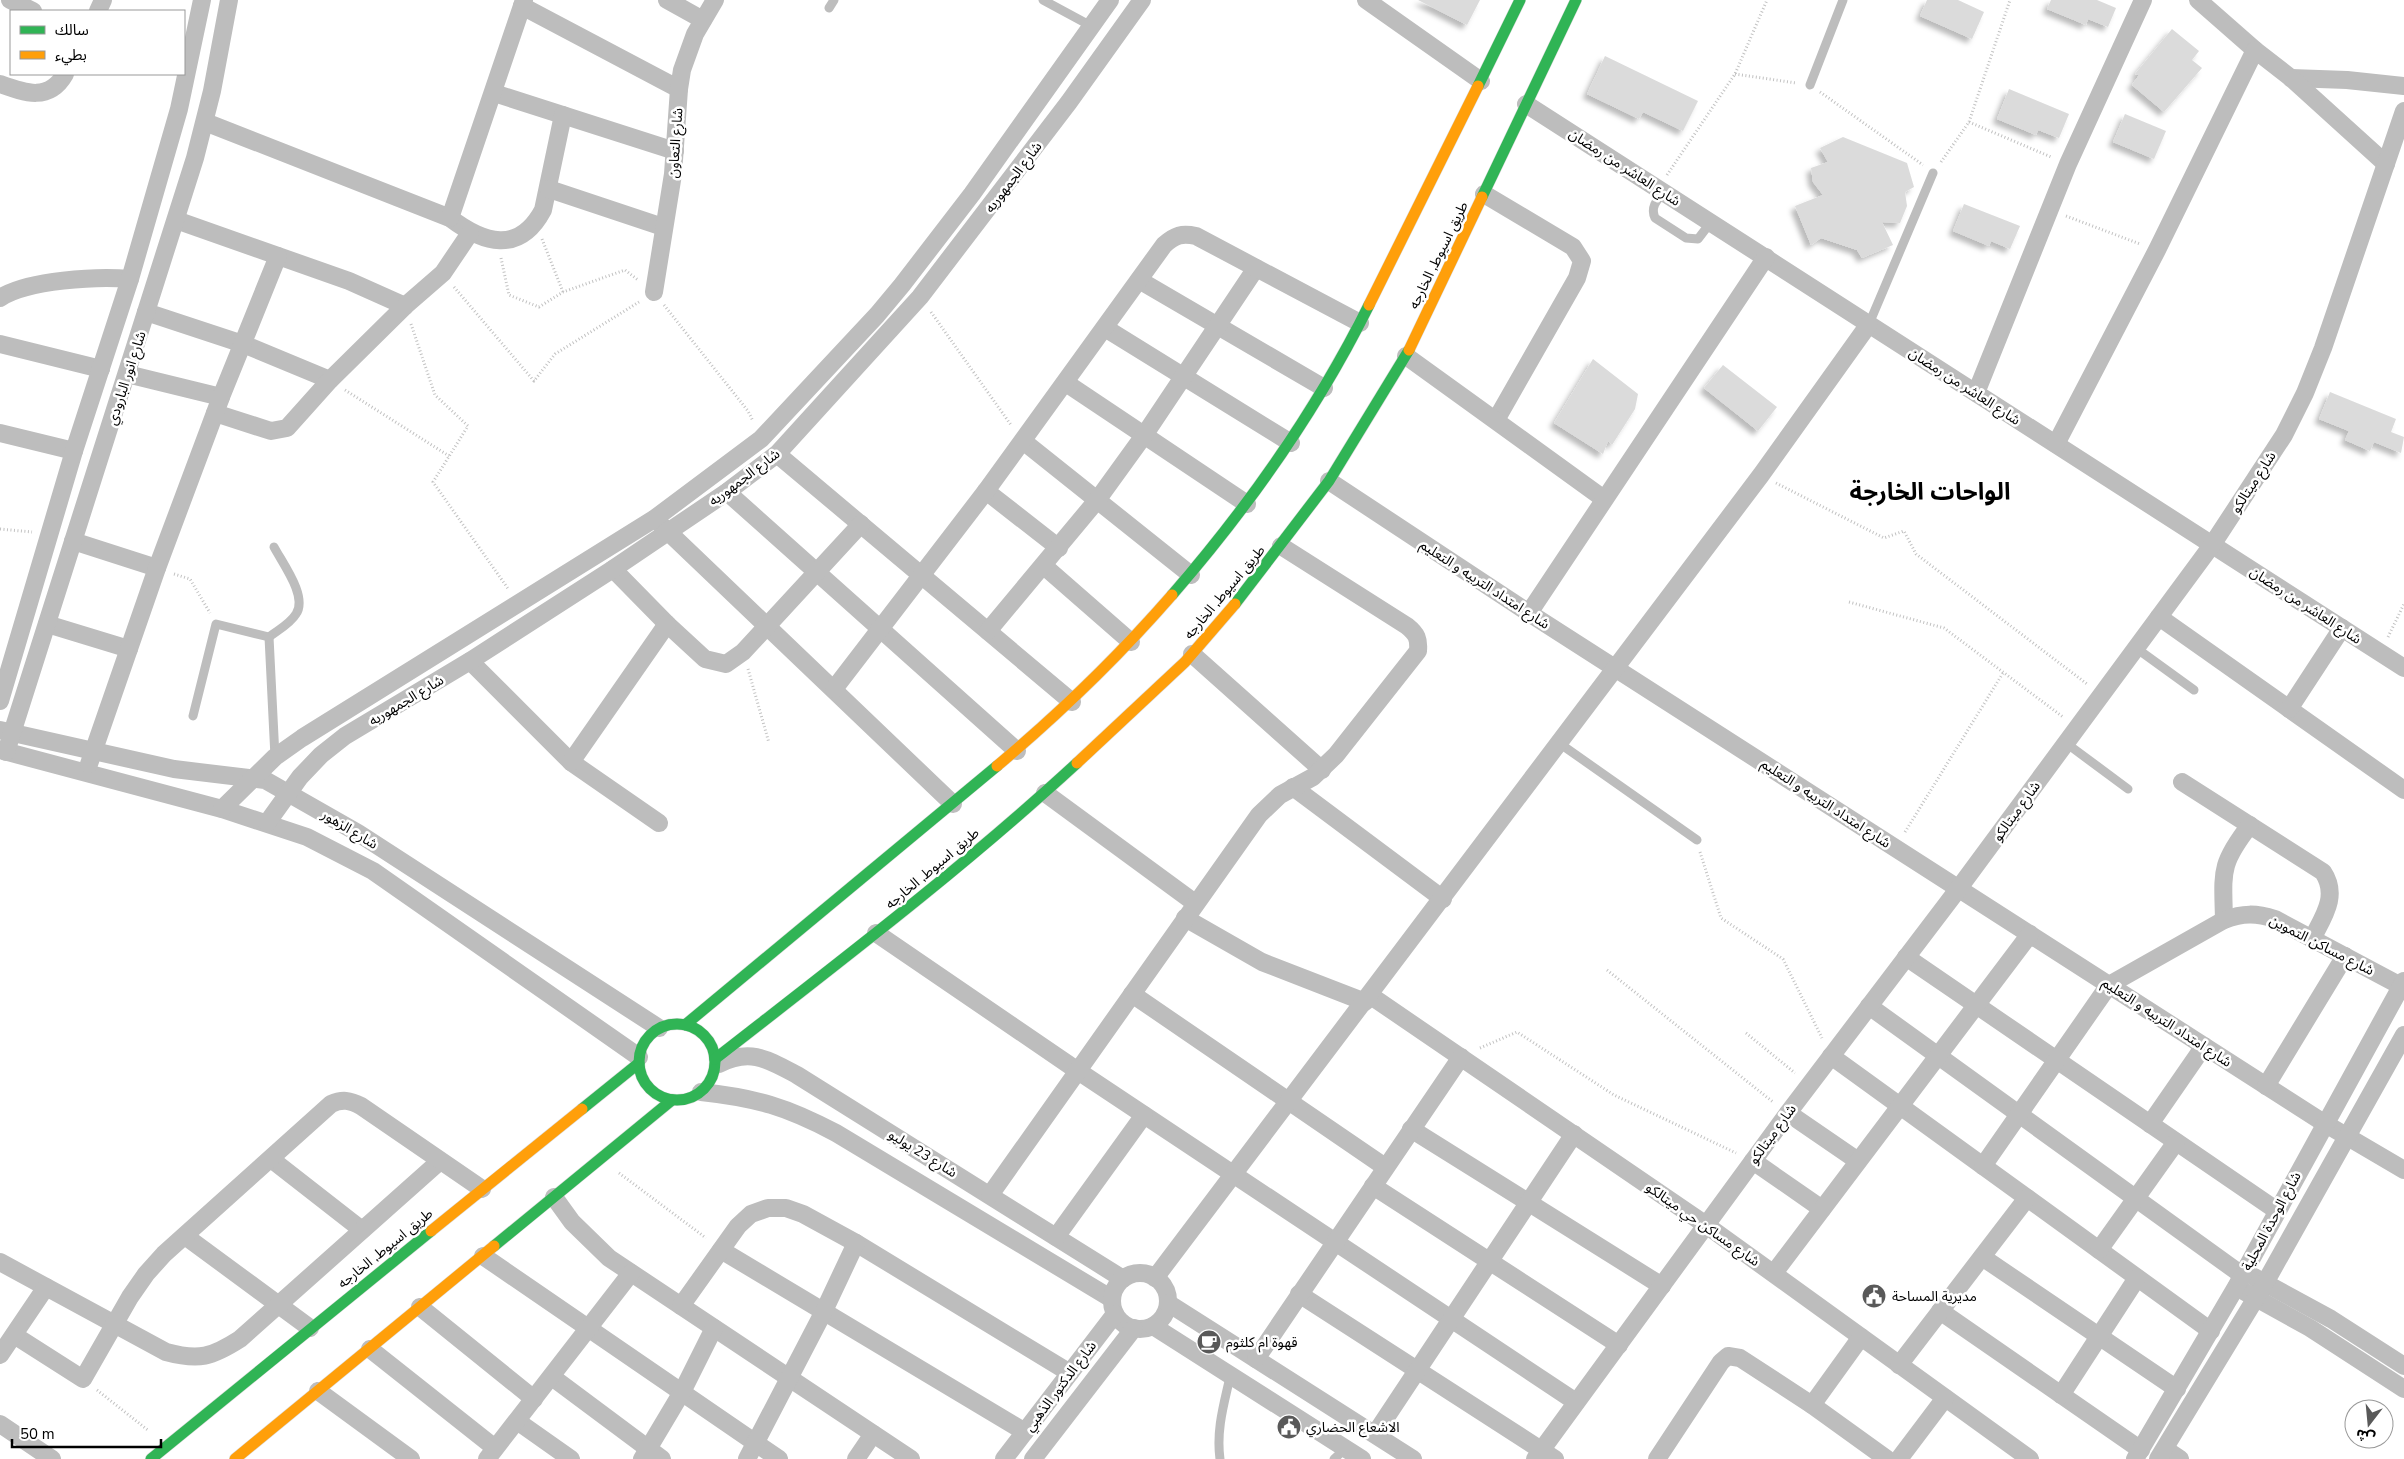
<svg xmlns="http://www.w3.org/2000/svg" width="2404" height="1459" viewBox="0 0 2404 1459" font-family="'Nunito Sans','Noto Sans Arabic',sans-serif">
  <style>
    .building { fill: #dbdbdb; filter: url(#shadow) }
    .lines { fill: none; stroke-linecap: round; stroke-linejoin: round }
    .fast-casing { stroke: #dbdbdb; stroke-width: 12 }
    .slow-casing { stroke: #dbdbdb; stroke-width: 12 }
    .path { stroke: #c2c2c2; stroke-width: 3; stroke-dasharray: 1 2.5; stroke-linecap: butt }
    .lane { stroke: #bdbdbd; stroke-width: 9 }
    .street { stroke: #bdbdbd; stroke-width: 18 }
    .fast { stroke: #30b455; stroke-width: 11 }
    .slow { stroke: #ff9f0a; stroke-width: 11 }
    .labels { text-anchor: middle; stroke-width: 5; stroke-linejoin: round; paint-order: stroke }
    .street-label { font-size: 14px; fill: #000; stroke: #fff }
    .poi-label { font-size: 14px; fill: #000; stroke: #fff; text-anchor: start }
    .town-label { font-size: 24px; font-weight: bold; fill: #000; stroke: #fff }
  </style>
  <defs>
    <filter id="shadow"><feDropShadow dx="-4.5" dy="4.5" stdDeviation="2.5" flood-color="#0004"/></filter>
  </defs>
  <rect width="100%" height="100%" fill="#fff"/>
  <g class="building">
    <polygon points="1418,0 1480,0 1467,25"/>
    <polygon points="1927,0 1958,0 1984,12 1972,39 1920,16"/>
    <polygon points="2051,0 2097,0 2116,8 2108,27 2088,19 2086,25 2047,9"/>
    <polygon points="2172,29 2199,51 2192,60 2202,68 2164,112 2132,85 2139,75 2135,74"/>
    <polygon points="1605,56 1698,101 1683,131 1643,112 1639,119 1587,94"/>
    <polygon points="2009,89 2069,114 2059,138 2038,130 2036,135 1997,119"/>
    <polygon points="2125,114 2166,131 2154,159 2113,142"/>
    <polygon points="1843,137 1907,163 1914,187 1905,192 1907,206 1900,223 1882,222 1893,245 1862,258 1857,250 1821,238 1811,245 1795,206 1823,195 1813,182 1811,168 1828,162 1820,148"/>
    <polygon points="1964,204 2020,226 2010,249 1991,241 1989,246 1953,231"/>
    <polygon points="1593,359 1638,394 1635,409 1612,445 1608,441 1603,454 1554,423"/>
    <polygon points="1723,365 1777,407 1758,431 1704,388"/>
    <polygon points="2330,392 2396,419 2391,432 2404,437 2401,453 2374,442 2370,451 2345,440 2349,431 2319,419"/>
  </g>
  <g class="lines">
    <defs>
      <g id="fast">
        <polyline points="1478,86 1520,0"/>
        <polyline points="1482,197 1576,0"/>
        <path d="M1172,595C1250,505 1316,412 1369,305"/>
        <polyline points="1235,604 1329,481 1409,350"/>
        <circle cx="677" cy="1062" r="38"/>
        <polyline points="685,1025 997,766"/>
        <path d="M715,1059C838,963 963,868 1077,763"/>
        <polyline points="582,1109 639,1063"/>
        <polyline points="494,1246 672,1100"/>
        <polyline points="151,1459 431,1231"/>
      </g>
      <g id="slow">
        <polyline points="1369,305 1478,86"/>
        <polyline points="1409,350 1482,197"/>
        <polyline points="1077,763 1185,662 1235,604"/>
        <path d="M997,766C1060,713 1118,657 1172,595"/>
        <polyline points="431,1231 582,1109"/>
        <polyline points="235,1459 494,1246"/>
      </g>
    </defs>
    <use href="#fast" class="fast-casing"/>
    <use href="#slow" class="slow-casing"/>
    <g class="path">
      <polyline points="1735,74 1796,83"/>
      <polyline points="1820,92 1923,165"/>
      <polyline points="1969,122 2051,157"/>
      <polyline points="1941,162 1969,122 2010,0"/>
      <polyline points="1667,175 1735,74 1767,0"/>
      <polyline points="2066,216 2140,244"/>
      <polyline points="542,239 563,292"/>
      <polyline points="501,258 509,295 539,307 563,292 625,270 638,280"/>
      <polyline points="454,287 534,381 555,354 639,302"/>
      <polyline points="664,305 748,411 753,421"/>
      <polyline points="931,312 1011,425"/>
      <polyline points="411,324 435,395 468,426 433,482 509,590"/>
      <polyline points="345,390 449,456"/>
      <polyline points="1776,483 1884,538 1904,531 1916,554 2087,684"/>
      <polyline points="0,529 32,532"/>
      <polyline points="174,574 190,579 210,613"/>
      <polyline points="1849,602 1944,628 2063,717"/>
      <polyline points="2388,637 2404,604"/>
      <polyline points="748,669 769,743"/>
      <polyline points="1905,832 2003,673"/>
      <polyline points="1700,852 1721,918 1783,959 1822,1038"/>
      <polyline points="1607,970 1773,1102"/>
      <polyline points="1746,1033 1795,1073"/>
      <polyline points="1480,1048 1517,1032 1614,1095 1736,1153"/>
      <polyline points="619,1173 706,1238"/>
      <polyline points="97,1390 149,1431"/>
    </g>
    <g class="lane">
      <polyline points="1043,0 1093,27"/>
      <polyline points="829,8 834,0"/>
      <polyline points="1810,85 1843,0"/>
      <path d="M1664,192C1657,200 1650,207 1655,218L1686,238L1698,239L1711,222"/>
      <polyline points="1869,324 1933,173"/>
      <polyline points="269,637 275,757"/>
      <path d="M269,637C278,630 290,624 296,614C308,597 283,564 274,547"/>
      <polyline points="2136,648 2194,690"/>
      <polyline points="193,716 216,624 269,637"/>
      <polyline points="1559,743 1697,840"/>
      <polyline points="2066,743 2128,789"/>
      <path d="M1220,1459C1216,1430 1224,1404 1230,1377"/>
      <polyline points="1334,1459 1345,1449"/>
    </g>
    <g class="street">
      <polyline points="10,0 33,11"/>
      <polyline points="667,0 703,20"/>
      <polyline points="1366,0 1481,81"/>
      <polyline points="2198,0 2255,50"/>
      <polyline points="522,6 679,89"/>
      <polyline points="98,11 103,0"/>
      <polyline points="2291,78 2347,80 2404,86"/>
      <path d="M0,84C25,93 49,102 65,74"/>
      <polyline points="494,93 675,151"/>
      <polyline points="1526,104 2404,668"/>
      <path d="M205,122L450,218C483,243 519,255 543,210L563,115"/>
      <polyline points="549,189 663,227"/>
      <polyline points="1484,194 1573,247 1582,261 1577,278 1496,420"/>
      <polyline points="450,218 524,0"/>
      <polyline points="176,220 349,281 405,306"/>
      <polyline points="1139,280 1324,388"/>
      <polyline points="654,292 673,174 679,89 682,70 695,34 715,0"/>
      <path d="M0,298C27,280 98,276 130,279"/>
      <polyline points="146,312 243,344 330,380"/>
      <polyline points="1105,328 1291,443"/>
      <polyline points="0,344 101,369"/>
      <polyline points="1406,356 1604,499"/>
      <polyline points="127,374 221,397"/>
      <polyline points="1066,383 1247,504"/>
      <polyline points="1976,393 2068,164 2143,0"/>
      <polyline points="215,413 271,431 287,428 330,380 405,306 443,273 470,233"/>
      <polyline points="0,433 74,451"/>
      <polyline points="1023,441 1191,575"/>
      <polyline points="2056,444 2157,250 2255,50 2291,78 2386,164"/>
      <polyline points="777,454 1072,702"/>
      <polyline points="1329,481 1529,613 2324,1123 2404,1170"/>
      <polyline points="986,491 1059,548"/>
      <polyline points="727,492 1017,751"/>
      <polyline points="661,525 953,804"/>
      <polyline points="73,541 157,568"/>
      <polyline points="1044,566 1131,642"/>
      <polyline points="613,569 667,624 705,659 726,664 743,652 861,524"/>
      <polyline points="1529,613 1766,257"/>
      <polyline points="2159,617 2404,790"/>
      <polyline points="47,624 129,649"/>
      <polyline points="988,631 1098,499 1145,434 1256,268"/>
      <polyline points="1192,654 1322,770"/>
      <polyline points="470,661 571,762 659,823"/>
      <path d="M834,689L986,491L1164,245C1175,235 1182,233 1196,236L1360,323"/>
      <polyline points="0,701 74,451 130,279 179,109 202,0"/>
      <polyline points="2289,709 2342,628"/>
      <polyline points="0,730 174,769 265,780 358,833 659,1028"/>
      <polyline points="0,750 222,809 307,837 373,871 639,1057"/>
      <polyline points="6,752 195,158 212,91 229,0"/>
      <polyline points="571,762 667,624"/>
      <polyline points="89,764 157,568 221,397 278,256"/>
      <path d="M2182,782L2323,872C2339,896 2323,917 2312,939"/>
      <polyline points="1293,787 1443,899"/>
      <polyline points="1045,793 1195,903"/>
      <polyline points="222,809 275,757 302,738 654,519 761,439 877,315 902,285 972,194 1110,0"/>
      <polyline points="267,823 300,777 321,755 345,736 470,661 613,569 727,492 777,454 920,297 1069,102 1142,0"/>
      <polyline points="1185,918 1262,962 1365,1002"/>
      <path d="M2224,920C2223,872 2219,865 2250,825"/>
      <polyline points="876,933 1078,1071 1576,1402"/>
      <polyline points="1906,957 2276,1210"/>
      <polyline points="1132,994 1385,1167"/>
      <polyline points="1371,996 1706,1225 2030,1459"/>
      <polyline points="1869,1006 2242,1275"/>
      <polyline points="1831,1056 2211,1331"/>
      <path d="M719,1064C750,1048 767,1059 797,1075L1123,1279"/>
      <polyline points="2266,1086 2345,956"/>
      <path d="M701,1092C757,1098 787,1107 836,1133L1112,1299"/>
      <polyline points="1788,1113 1858,1161"/>
      <polyline points="2150,1124 2204,1046"/>
      <polyline points="1411,1129 1662,1286"/>
      <polyline points="271,1159 362,1230"/>
      <polyline points="1753,1161 1822,1209"/>
      <path d="M1983,1166L2109,985L2224,920C2243,913 2256,913 2275,919L2401,986"/>
      <polyline points="1373,1186 1619,1345"/>
      <path d="M990,1195L1259,815L1280,795L1313,777L1336,755L1418,651C1419,639 1417,634 1407,626L1281,546"/>
      <polyline points="554,1197 572,1222 609,1258 911,1459"/>
      <polyline points="185,1236 310,1328"/>
      <polyline points="1056,1237 1144,1115"/>
      <polyline points="721,1250 1025,1432"/>
      <polyline points="2099,1250 2176,1142"/>
      <polyline points="483,1256 779,1459"/>
      <polyline points="1982,1257 2177,1389"/>
      <path d="M0,1262L166,1352C199,1361 212,1357 240,1339L440,1161"/>
      <polyline points="1774,1273 2030,934"/>
      <circle cx="1140" cy="1301" r="28"/>
      <polyline points="2254,1277 2331,1319 2404,1366"/>
      <polyline points="1155,1278 1761,475 1869,324"/>
      <polyline points="2245,1292 2310,1328 2404,1389"/>
      <polyline points="1299,1294 1555,1459"/>
      <polyline points="1168,1303 1413,1459"/>
      <polyline points="681,1306 738,1226 751,1214 768,1208 786,1208 803,1214 856,1243 1070,1373"/>
      <polyline points="420,1307 534,1399"/>
      <polyline points="1940,1311 2141,1450"/>
      <polyline points="1153,1326 1362,1459"/>
      <path d="M14,1335L83,1379L130,1297L146,1274L164,1254L331,1104C342,1099 350,1100 361,1106L482,1189"/>
      <polyline points="370,1349 495,1448"/>
      <polyline points="0,1355 46,1287"/>
      <polyline points="1256,1359 1461,1057"/>
      <polyline points="1899,1365 2027,1198"/>
      <polyline points="552,1377 662,1459"/>
      <polyline points="318,1391 411,1459"/>
      <polyline points="2061,1395 2137,1278"/>
      <polyline points="1812,1405 1861,1337"/>
      <polyline points="517,1421 571,1459"/>
      <polyline points="0,1424 52,1459"/>
      <polyline points="1375,1434 1574,1134"/>
      <polyline points="2165,1449 2180,1459"/>
      <polyline points="487,1459 631,1273"/>
      <polyline points="642,1459 682,1392 714,1328"/>
      <polyline points="747,1459 823,1313 856,1243"/>
      <polyline points="856,1459 873,1434"/>
      <polyline points="1004,1459 1115,1314"/>
      <polyline points="1033,1459 1134,1328"/>
      <polyline points="1535,1459 1788,1113 1959,888 2212,545 2284,435 2305,393 2323,348 2404,111"/>
      <polyline points="1657,1459 1721,1362 1728,1356 1740,1358 1812,1405 1887,1459"/>
      <polyline points="1899,1459 1945,1398"/>
      <polyline points="2135,1459 2236,1287 2404,981"/>
      <polyline points="2158,1459 2265,1283 2404,1035"/>
    </g>
    <use href="#fast" class="fast"/>
    <use href="#slow" class="slow"/>
  </g>
  <defs>
    <symbol id="civic-disc" viewBox="-11 -11 22 22"><circle r="9.5" fill="#595959" stroke="#fff"/><path d="M-.6-6.5H3V-4.5H.6V-3L4-1V1h2V6H-6V1h2V-1L-.6-3ZM-1.2 2.5V6h2.4V2.5Z" fill="#fff"/></symbol>
    <symbol id="cafe-disc" viewBox="-11 -11 22 22"><circle r="9.5" fill="#595959" stroke="#fff"/><path d="M-5.5-4.5H6V0H3Q3 3.5 0 3.5H-2.5Q-5.5 3.5-5.5 0ZM3-3.2v2h1.7v-2ZM-6 4.5H4V6H-6Z" fill="#fff"/></symbol>
  </defs>
  <g fill-rule="evenodd">
    <use href="#civic-disc" x="1860" y="1282" width="28" height="28"/>
    <use href="#cafe-disc" x="1195" y="1328" width="28" height="28"/>
    <use href="#civic-disc" x="1275" y="1413" width="28" height="28"/>
  </g>
  <g class="labels">
    <g class="street-label">
      <text transform="translate(675 143) rotate(-86)" y="5">شارع التعاون</text>
      <text transform="translate(1625 167) rotate(33)" y="5">شارع العاشر من رمضان</text>
      <text transform="translate(1013 177) rotate(-53)" y="5">شارع الجمهوريه</text>
      <text transform="translate(1438 255) rotate(-64)" y="5">طريق اسيوط, الخارجه</text>
      <text transform="translate(126 378) rotate(-72)" y="5">شارع انور البارودي</text>
      <text transform="translate(1965 386) rotate(33)" y="5">شارع العاشر من رمضان</text>
      <text transform="translate(744 477) rotate(-37)" y="5">شارع الجمهوريه</text>
      <text transform="translate(2253 482) rotate(-57)" y="5">شارع ميتالكو</text>
      <text transform="translate(1485 584) rotate(33)" y="5">شارع امتداد التربيه و التعليم</text>
      <text transform="translate(1224 592) rotate(-50)" y="5">طريق اسيوط, الخارجه</text>
      <text transform="translate(2306 605) rotate(33)" y="5">شارع العاشر من رمضان</text>
      <text transform="translate(406 700) rotate(-31)" y="5">شارع الجمهوريه</text>
      <text transform="translate(1826 803) rotate(33)" y="5">شارع امتداد التربيه و التعليم</text>
      <text transform="translate(2016 811) rotate(-54)" y="5">شارع ميتالكو</text>
      <text transform="translate(350 829) rotate(31)" y="5">شارع الزهور</text>
      <text transform="translate(932 868) rotate(-40)" y="5">طريق اسيوط, الخارجه</text>
      <text transform="translate(2322 945) rotate(27)" y="5">شارع مساكن التموين</text>
      <text transform="translate(2167 1022) rotate(33)" y="5">شارع امتداد التربيه و التعليم</text>
      <text transform="translate(1772 1134) rotate(-54)" y="5">شارع ميتالكو</text>
      <text transform="translate(923 1153) rotate(32)" y="5">شارع 23 يوليو</text>
      <text transform="translate(2271 1221) rotate(-62)" y="5">شارع الوحدة المحلية</text>
      <text transform="translate(1703 1224) rotate(35)" y="5">شارع مساكن حي ميتالكو</text>
      <text transform="translate(385 1248) rotate(-39)" y="5">طريق اسيوط, الخارجه</text>
      <text transform="translate(1060 1386) rotate(-53)" y="5">شارع الدكتور الذهبي</text>
    </g>
    <g class="poi-label">
      <text x="1892" y="1301">مديرية المساحة</text>
      <text x="1226" y="1347">قهوة ام كلثوم</text>
      <text x="1306" y="1432">الاشعاع الحضاري</text>
    </g>
    <g class="town-label">
      <text x="1930" y="500">الواحات الخارجة</text>
    </g>
  </g>
  <rect x="10" y="10" width="175" height="65" fill="#ffffff" stroke="#999999"/>
  <rect x="20" y="26" width="25" height="8" fill="#30b455" stroke="#999999"/>
  <text x="55" y="35" font-size="15" fill="#000000">سالك</text>
  <rect x="20" y="51" width="25" height="8" fill="#ff9f0a" stroke="#999999"/>
  <text x="55" y="60" font-size="15" fill="#000000">بطيء</text>
  <g transform="translate(2369 1424) rotate(196)"><circle r="24" fill="#ffffff" stroke="#999999"/>
  <path d="M0-4L9 19L0 12L-9 19Z" fill="#595959"/>
  <text y="-8" font-size="14" font-weight="bold" text-anchor="middle" fill="#000000">ش</text>
  </g>
  <path d="M12 1439v8h149v-8" fill="none" stroke="#000000" stroke-width="2.5"/>
  <text x="20" y="1439" font-size="15" fill="#000000" stroke="#ffffff" stroke-width="4" paint-order="stroke">50 m</text>
</svg>
